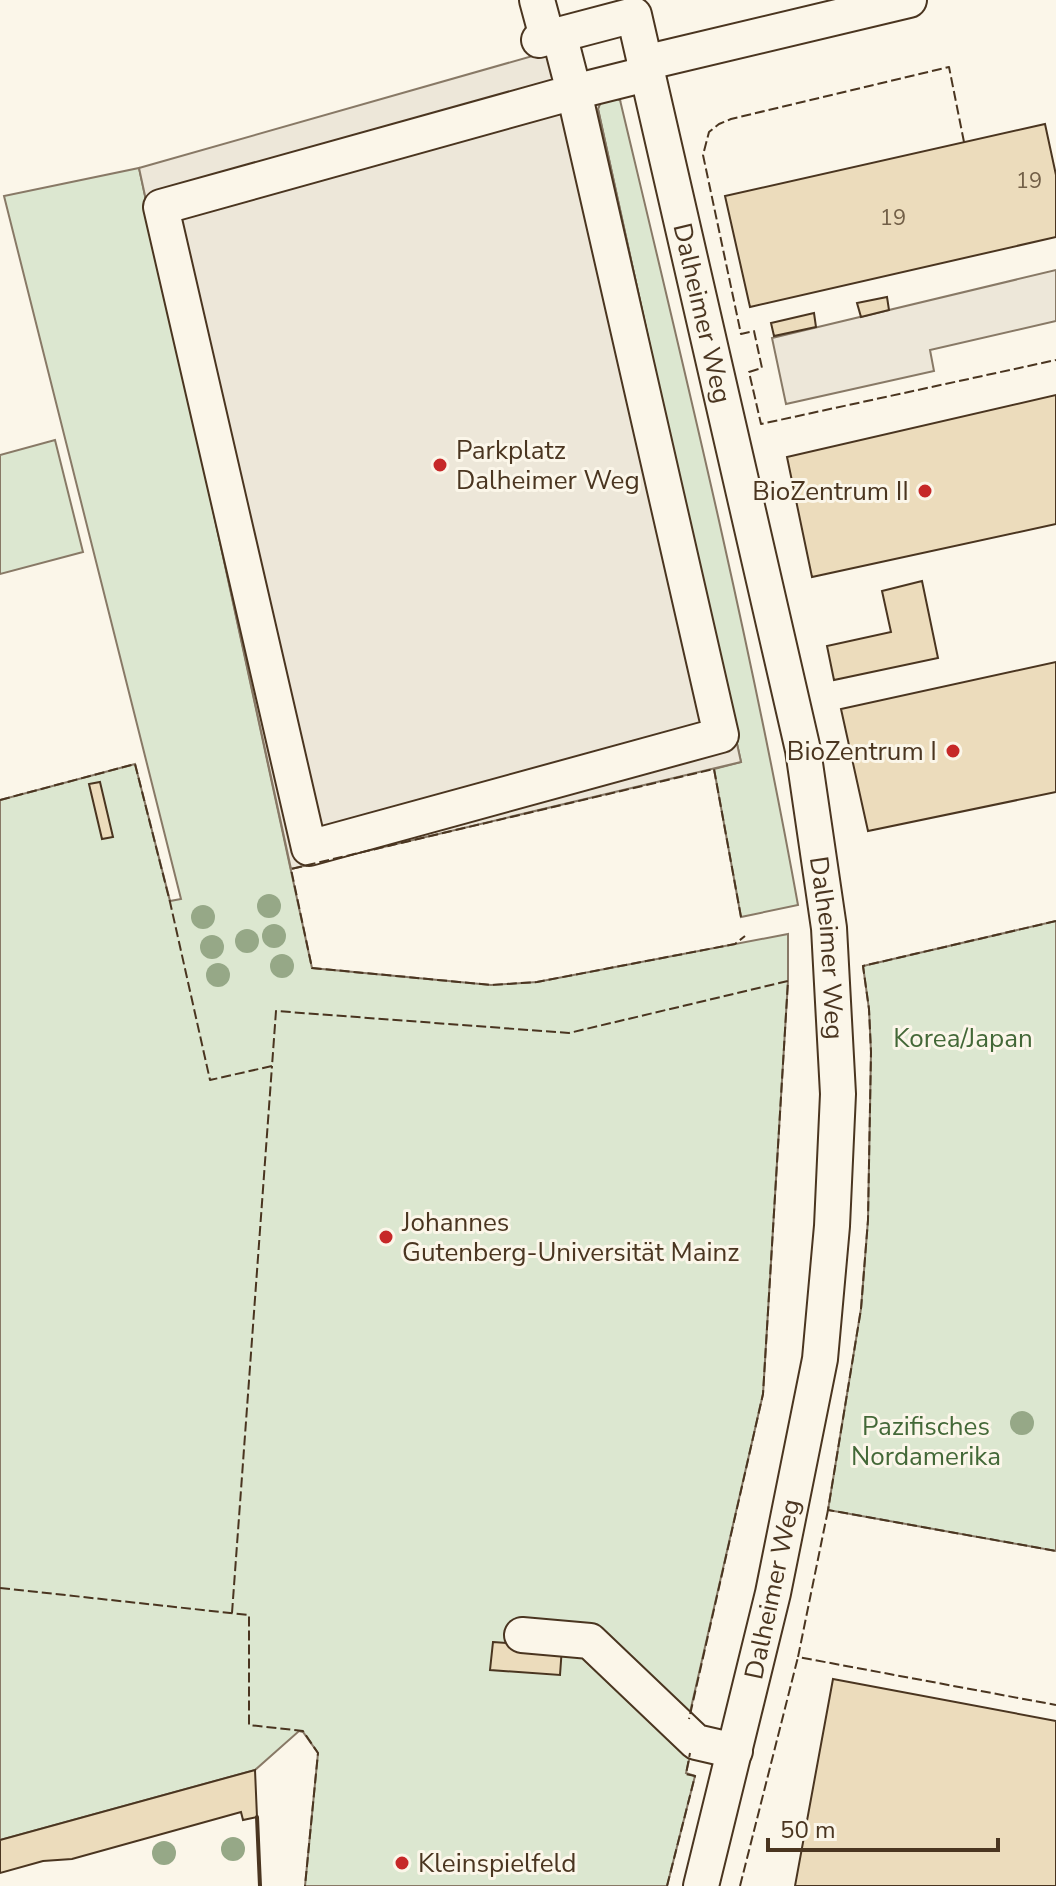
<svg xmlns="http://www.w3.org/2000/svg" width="1056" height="1886" viewBox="0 0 1056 1886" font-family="'Nunito Sans',sans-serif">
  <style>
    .green { fill: #dce7d0; stroke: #887966; stroke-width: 2 }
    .parking { fill: #ede7d9; stroke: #887966; stroke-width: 2 }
    .building { fill: #ecdcbc; stroke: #4a3520; stroke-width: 2 }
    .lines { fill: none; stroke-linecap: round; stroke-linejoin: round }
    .minor-casing { stroke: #4a3520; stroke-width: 38 }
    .minor { stroke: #fbf6e9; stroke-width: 34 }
    .fence { stroke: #4a3520; stroke-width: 2; stroke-dasharray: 10 4; stroke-linecap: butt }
    .wall { stroke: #4a3520; stroke-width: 4 }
    .tree { fill: #96a887 }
    .poi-dot { fill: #c62828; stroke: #fbf6e9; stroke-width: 3 }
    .labels { text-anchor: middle; stroke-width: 6; stroke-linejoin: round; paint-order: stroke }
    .number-label { font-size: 22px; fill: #725f47 }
    .street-label { font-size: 26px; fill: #4a3520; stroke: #fbf6e9 }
    .poi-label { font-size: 26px; fill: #4a3520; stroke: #fbf6e9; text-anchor: start }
    .park-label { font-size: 26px; fill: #436837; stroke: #fbf6e9 }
  </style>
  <rect width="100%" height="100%" fill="#fbf6e9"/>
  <g class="green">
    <path d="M611,96L620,100C684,368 749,634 798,905L741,917L714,769L741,762L598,109L602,99Z"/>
    <polygon points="139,168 312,968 491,985 537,982 788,934 788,981 763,1394 688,1721 691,1752 686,1773 695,1776 667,1886 305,1886 318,1753 303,1732 299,1731 255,1770 0,1840 0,800 135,764 170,901 181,899 4,196"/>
    <polygon points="55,440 83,552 0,574 0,455"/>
    <polygon points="1056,921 1056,1551 828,1510 861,1309 868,1220 871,1052 869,1009 863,966"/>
  </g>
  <g class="parking">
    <polygon points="557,49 564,79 613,66 620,100 611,96 602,99 598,109 741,762 291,869 139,168"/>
    <polygon points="1056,270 1056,321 930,350 934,371 786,404 772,338"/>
  </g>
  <g class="building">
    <polygon points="1045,124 1056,175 1056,237 750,307 725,196"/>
    <polygon points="887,297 889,310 861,317 857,303"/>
    <polygon points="814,313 816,327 774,336 771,323"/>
    <polygon points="1056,395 1056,524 812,577 787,457"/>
    <polygon points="922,581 938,658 834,680 827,646 891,632 882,591"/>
    <polygon points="1056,662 1056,792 868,831 841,709"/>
    <polygon points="100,782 113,837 102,839 89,784"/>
    <polygon points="493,1642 562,1647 560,1675 490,1670"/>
    <polygon points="833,1679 1056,1721 1056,1886 795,1886"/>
    <polygon points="255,1770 257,1817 243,1820 241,1812 72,1859 43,1861 0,1873 0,1840"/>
  </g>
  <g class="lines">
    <defs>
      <g id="minor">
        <polyline points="537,0 547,37"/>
        <polyline points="559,34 574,92 721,735 309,848 161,207 574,92 646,74"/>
        <path id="s1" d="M539,40L634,15L803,750L829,928L838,1094L832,1226L820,1359L773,1593L701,1886"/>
        <polyline points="644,63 909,0"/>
        <polyline points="522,1635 590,1641 696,1742 735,1751"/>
      </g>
    </defs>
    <use href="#minor" class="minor-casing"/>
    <use href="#minor" class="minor"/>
    <g class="fence">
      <polyline points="964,142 949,67 731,119 719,124 709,132 703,155 741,334 754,331 762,368 749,372 761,424 1056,360"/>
      <polyline points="0,800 135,764 170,902 210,1080 272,1066 276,1011 569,1033 788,981 763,1394 689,1719"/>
      <polyline points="741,917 714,769 291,869 312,968 491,985 537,982 735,944 745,936"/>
      <polyline points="1056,921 863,966 869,1009 871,1052 868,1220 861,1309 828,1510 1056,1551"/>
      <polyline points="828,1510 798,1657 1056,1705"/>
      <polyline points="0,1588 249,1615 249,1725 303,1731 318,1753 305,1886"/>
      <polyline points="232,1613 272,1066"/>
      <polyline points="667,1886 695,1776 686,1774 690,1753"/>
      <polyline points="740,1886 798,1657"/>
    </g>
    <polyline class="wall" points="257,1817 260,1886"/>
  </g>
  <g class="tree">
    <circle cx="269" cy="906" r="12"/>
    <circle cx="203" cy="917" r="12"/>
    <circle cx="274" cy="936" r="12"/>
    <circle cx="247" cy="941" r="12"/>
    <circle cx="212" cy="947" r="12"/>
    <circle cx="282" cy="966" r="12"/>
    <circle cx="218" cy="975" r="12"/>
    <circle cx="1022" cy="1423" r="12"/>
    <circle cx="233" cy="1849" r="12"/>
    <circle cx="164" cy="1853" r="12"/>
  </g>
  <g class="poi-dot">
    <circle cx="440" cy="465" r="8"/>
    <circle cx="925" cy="491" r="8"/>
    <circle cx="953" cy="751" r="8"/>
    <circle cx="386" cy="1237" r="8"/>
    <circle cx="402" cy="1863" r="8"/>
  </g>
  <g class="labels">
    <g class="number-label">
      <text x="1029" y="188">19</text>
      <text x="893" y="225">19</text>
    </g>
    <g class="street-label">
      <text dy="9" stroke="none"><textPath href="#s1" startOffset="404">Dalheimer Weg</textPath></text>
      <text dy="9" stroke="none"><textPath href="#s1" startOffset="1052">Dalheimer Weg</textPath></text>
      <text transform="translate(772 1589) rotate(-78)" y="9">Dalheimer Weg</text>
    </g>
    <g class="poi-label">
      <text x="456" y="459">Parkplatz<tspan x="456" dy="30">Dalheimer Weg</tspan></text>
      <text x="909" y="500" text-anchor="end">BioZentrum II</text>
      <text x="937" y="760" text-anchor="end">BioZentrum I</text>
      <text x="402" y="1231">Johannes<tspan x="402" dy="30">Gutenberg-Universität Mainz</tspan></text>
      <text x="418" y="1872">Kleinspielfeld</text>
    </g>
    <g class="park-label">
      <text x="963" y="1047">Korea/Japan</text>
      <text x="926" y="1435">Pazifisches<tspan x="926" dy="30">Nordamerika</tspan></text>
    </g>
  </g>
  <path d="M768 1838v12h230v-12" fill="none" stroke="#4a3520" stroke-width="4"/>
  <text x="780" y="1838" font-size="24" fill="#4a3520" stroke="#fbf6e9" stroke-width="6" paint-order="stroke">50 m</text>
</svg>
